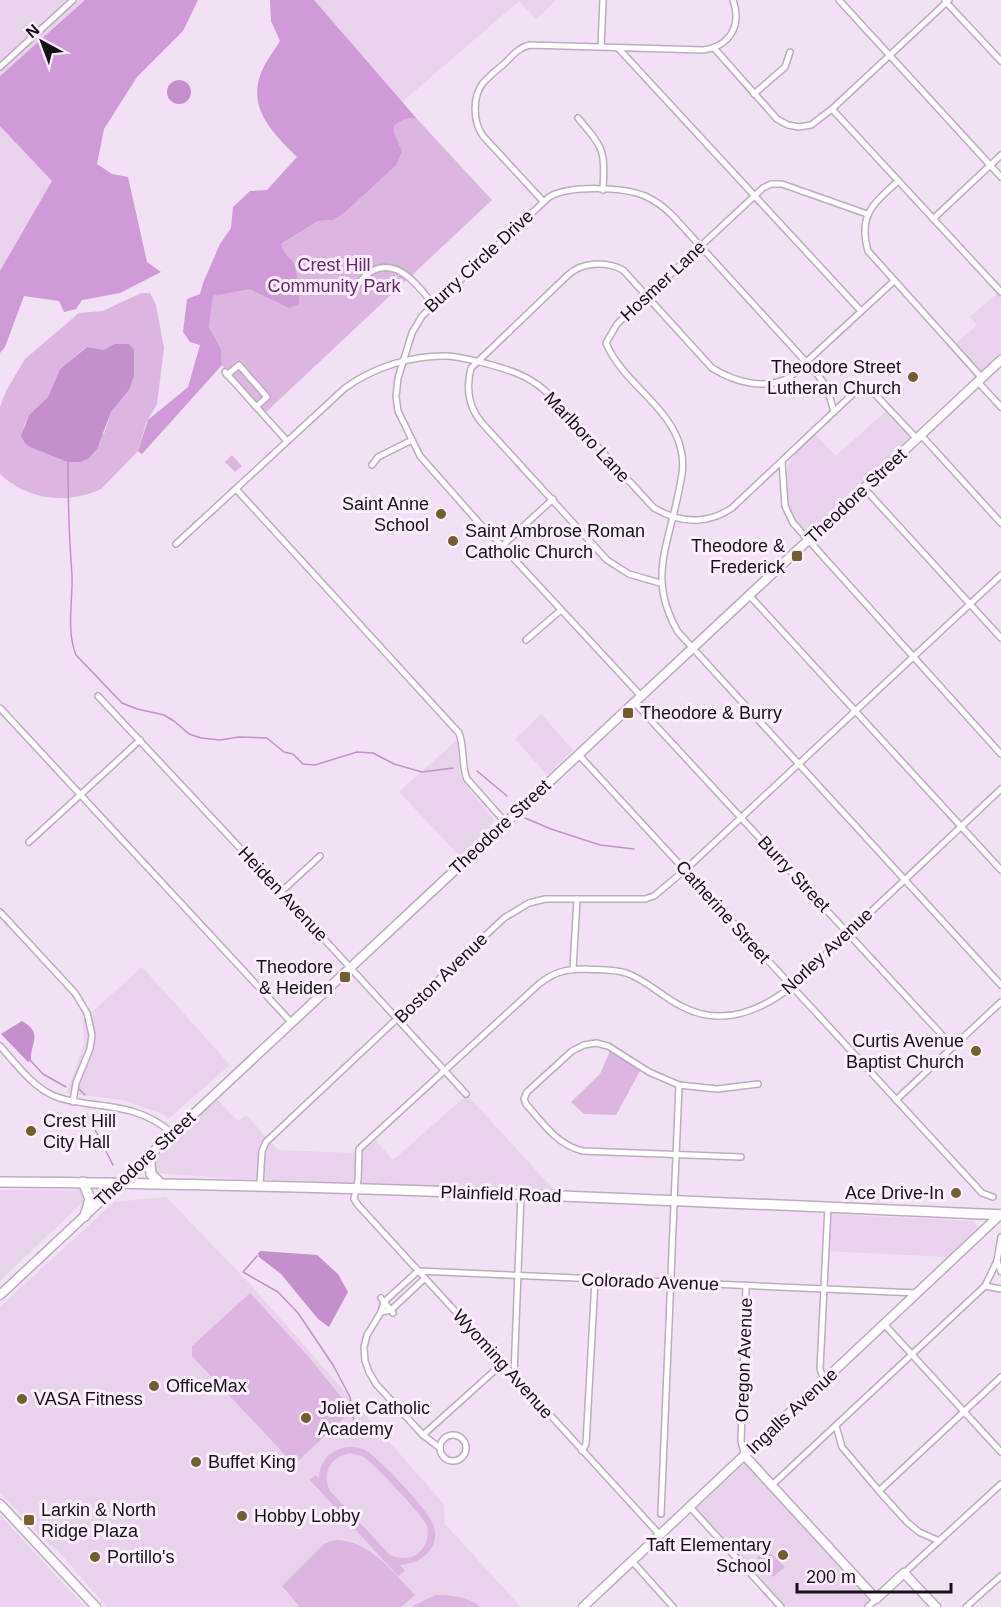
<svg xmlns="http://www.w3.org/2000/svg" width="1001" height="1607" viewBox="0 0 1001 1607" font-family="Arial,sans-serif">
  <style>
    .built { fill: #e9d2ec }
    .green { fill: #dcb5e1; fill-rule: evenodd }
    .forest { fill: #d099d7 }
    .water { fill: #c58fcd }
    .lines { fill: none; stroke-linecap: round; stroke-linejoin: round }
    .stream { stroke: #c58fcd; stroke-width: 1.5 }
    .street-casing { stroke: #bdacbf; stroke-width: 8 }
    .secondary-casing { stroke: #bdacbf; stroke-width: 11 }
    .primary-casing { stroke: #bdacbf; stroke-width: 12 }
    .street { stroke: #fff; stroke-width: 5 }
    .secondary { stroke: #fff; stroke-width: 8 }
    .primary { stroke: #fff; stroke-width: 9 }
    .poi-dot { fill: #735f2e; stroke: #fdefff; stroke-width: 2 }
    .labels { text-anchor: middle; stroke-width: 6; stroke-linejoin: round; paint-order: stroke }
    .street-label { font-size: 18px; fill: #161017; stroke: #fdefff }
    .park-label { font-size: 18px; fill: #672671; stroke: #fdefff }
    .poi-label { font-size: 18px; fill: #161017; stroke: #fdefff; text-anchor: start }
  </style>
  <rect width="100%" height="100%" fill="#f2e0f4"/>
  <g class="built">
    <polygon points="0,0 85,0 0,76"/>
    <polygon points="314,0 556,0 536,19 519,1 401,103"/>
    <polygon points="0,126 53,181 0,271"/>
    <polygon points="1001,290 1001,353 975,377 950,349 977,325 970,317"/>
    <polygon points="886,411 910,437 810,530 803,531 799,529 788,509 785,478 788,465 798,450 815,434 836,456"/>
    <polygon points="541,714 573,750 547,775 515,739"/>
    <polygon points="457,740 460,774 465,784 494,820 487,829 460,856 399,792"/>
    <polygon points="142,967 230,1065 168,1119 163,1114 123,1100 67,1093 84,1043 83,1020"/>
    <polygon points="467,1095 556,1192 224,1178 153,1173 146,1165 217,1099 238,1121 246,1115 278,1150 353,1153 374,1138 393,1160"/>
    <polygon points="0,1190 95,1190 0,1281"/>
    <polygon points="166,1197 250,1284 443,1503 445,1524 521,1607 107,1607 60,1553 40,1536 0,1492 0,1307 114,1202"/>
    <polygon points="824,1214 974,1221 978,1228 948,1257 823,1251"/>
    <polygon points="745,1463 871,1601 864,1607 785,1607 696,1509"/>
    <polygon points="0,1515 22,1539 85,1607 0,1607"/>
  </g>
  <g class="green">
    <polygon points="410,118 417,119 492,200 265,413 222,365 221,349 209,327 213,296 256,287 281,244 318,221 333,220 402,151 394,132 394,126 402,119"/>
    <path d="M141,293H150L156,305L164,348L157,404L146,423L138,451L101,489C67,505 27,500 0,474V407L6,391L25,359L79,313L103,311ZM114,344L134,350V373L129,390L111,412L104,434L23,428L29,415L48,397L60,369L86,347L104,350Z"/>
    <polygon points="232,455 242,466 235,472 225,462"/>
    <polygon points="610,1051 640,1071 616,1115 584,1114 571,1102 600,1074"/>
    <polygon points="250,1293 307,1355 347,1404 348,1414 296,1463 291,1461 192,1356 192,1346"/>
    <path d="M347,1447C354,1447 359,1447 365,1450C379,1458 426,1508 432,1522C443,1545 423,1564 400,1565L405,1571L398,1576L310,1480L315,1475L319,1478C320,1461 330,1450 347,1447ZM350,1453C355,1454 359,1455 364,1457C374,1464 424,1516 427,1526C430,1537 425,1549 416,1555C407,1560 398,1559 389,1554L330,1491C321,1472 331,1457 350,1453Z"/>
    <path d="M335,1540C370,1540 392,1572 415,1595L401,1607H300L282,1586L324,1544Z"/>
    <polygon points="766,1549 785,1567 773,1577 757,1558"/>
    <path d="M435,1595C451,1595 468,1596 480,1607H411Z"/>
  </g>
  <g class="forest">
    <polygon points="85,0 198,0 183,31 137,77 104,129 97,164 112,174 128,177 147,262 161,272 120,293 82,300 76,309 64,312 59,301 24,296 5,347 0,353 0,271 52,181 0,126 0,76"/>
    <path d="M270,0H314L417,119C407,117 402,119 394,126V132L402,151L396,165L344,213L333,220L318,221L281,244C285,258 290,256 294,264C298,277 299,292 299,304L289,308L250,289L213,296L209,327L221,349L222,365L142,454L138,451L148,420L188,387L200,345L190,342L183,332L187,299L200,294L203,283L220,244L231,228L233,207L250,191L267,190L297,157C274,134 247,109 261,73C265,62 274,51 280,41L271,21Z"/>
  </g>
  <g class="water">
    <circle cx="179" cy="92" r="12"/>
    <polygon points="114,344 129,344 134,350 134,376 129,390 111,412 97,449 88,459 80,462 68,462 30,447 25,443 21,436 29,415 48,397 60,369 87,347 104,350"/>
    <path d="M22,1021C43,1033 31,1042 31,1059L28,1062L1,1034Z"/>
    <polygon points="261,1251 317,1255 338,1274 348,1292 329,1327 318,1319 281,1274 259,1257 258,1253"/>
  </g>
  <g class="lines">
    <g class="stream">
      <path d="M68,462C68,500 69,537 72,575C73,601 66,630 76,655L122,703L137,709L164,715L174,721L189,734L201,738L220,740L239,737L267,738L284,752L293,754L303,764L315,765L357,752L373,753L394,764L422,772L453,768"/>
      <polyline points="477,771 507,796"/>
      <polyline points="525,818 551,829 600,845 634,849"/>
      <polyline points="29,1059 43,1074 66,1087"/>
      <polyline points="79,1089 85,1095"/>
      <polyline points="87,1114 113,1165"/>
      <polyline points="257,1256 243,1272 278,1292 298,1313 333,1365 350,1397 354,1422"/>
    </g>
    <defs>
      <g id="street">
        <polyline points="839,0 1001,177"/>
        <polyline points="945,1 1001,61"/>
        <polyline points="601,47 603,0"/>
        <polyline points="714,48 777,119 788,125 799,127 811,125 832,109 949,0"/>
        <polyline points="619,49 861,311"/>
        <polyline points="0,67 73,0"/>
        <polyline points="754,94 785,67 790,52"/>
        <polyline points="832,109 1001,292"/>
        <path d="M578,118C604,149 605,149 603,190"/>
        <path d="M898,181C873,204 858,215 868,251L982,378"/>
        <path d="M543,201L483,136C473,122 472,97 483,83C489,76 497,70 504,64C512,56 519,47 530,45L703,50C730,46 742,26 733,0"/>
        <path d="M867,214L782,184H771L763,188L617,324L606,343C623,384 672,407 681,450C685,466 681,480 678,495C667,549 648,580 678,632L1001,985"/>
        <polyline points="933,219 1001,155"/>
        <path d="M352,291C358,284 364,275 372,271C398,257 419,287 433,304"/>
        <polyline points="225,372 287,441"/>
        <polyline points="227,375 239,365 267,397 256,407"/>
        <polyline points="978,382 1001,407"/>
        <polyline points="921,435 1001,523"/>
        <polyline points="782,462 785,506 793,523 1001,754"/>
        <polyline points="372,465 378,457 412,440"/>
        <polyline points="864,488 1001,638"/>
        <path d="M236,489L459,733C465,749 461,765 467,779L505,822"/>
        <path d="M176,544L345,388C374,367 412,355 448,356C461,357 475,361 488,364C506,369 523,374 538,385C554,397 566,413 580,427C604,454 629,481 654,508C680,523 707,525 732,508L858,389L866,388L873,392L917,439"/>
        <polyline points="502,546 553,499"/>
        <path d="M660,583L629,574L607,560L482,423C468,407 466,388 471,368L568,275C582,262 605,261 623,270L712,368C735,382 765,391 790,377L894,281"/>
        <polyline points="749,595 1001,870"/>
        <polyline points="526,640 561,610"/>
        <polyline points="98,696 281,892 466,1094"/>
        <path d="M641,696L490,533L480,524L420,456L398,411L396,397L398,378L412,333L422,316L549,197C570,185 623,187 645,196C656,201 664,207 672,215L817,374L827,387L834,412"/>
        <polyline points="634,702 953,1047"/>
        <polyline points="0,708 291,1022"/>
        <polyline points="578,754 982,1193 993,1197"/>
        <polyline points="29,842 140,740"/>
        <polyline points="281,892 320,856"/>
        <polyline points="0,912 75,993 87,1013 92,1035 90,1049 76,1083 73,1102"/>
        <polyline points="573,969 577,899"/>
        <path d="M0,1046C16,1064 32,1086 54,1096C66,1101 78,1102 90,1104C123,1108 146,1111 172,1133"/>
        <polyline points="896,1100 1001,1002"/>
        <path d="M741,1157L583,1151C557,1145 543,1123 526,1104L524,1099L527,1092L572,1051L584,1045L596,1043L608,1046L649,1072L679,1085L717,1089L758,1084"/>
        <polyline points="260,1185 262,1151 266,1142 504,918 529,903 545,899 645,899 654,896 685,870 1001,575"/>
        <polyline points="997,1261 1001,1272"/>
        <polyline points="985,1286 1001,1289"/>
        <polyline points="381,1298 393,1313"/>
        <polyline points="381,1312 391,1310 425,1278"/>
        <polyline points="884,1324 1001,1452"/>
        <polyline points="514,1375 521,1195"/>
        <polyline points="824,1381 820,1369 828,1206"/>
        <polyline points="836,1426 842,1447 879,1491 907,1522 919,1532 939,1541"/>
        <polyline points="423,1435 503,1363"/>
        <circle cx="453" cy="1448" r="13"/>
        <polyline points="440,1448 423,1435 376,1384 369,1372 365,1361 364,1347 367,1335 381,1312 384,1302 418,1271 917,1293"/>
        <polyline points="582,1451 586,1444 595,1280"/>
        <polyline points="745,1456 741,1441 746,1285"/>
        <polyline points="771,1486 985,1286 997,1261 1001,1237"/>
        <polyline points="879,1491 1001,1377"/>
        <polyline points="690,1507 781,1607"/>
        <polyline points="661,1514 679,1085"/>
        <path d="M660,1535L358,1205L354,1199L358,1180L359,1149L539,984C554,972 566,969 585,969C599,970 613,969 626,973C647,980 662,997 681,1006C720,1027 759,1012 791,987L1001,789"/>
        <polyline points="632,1561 673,1607"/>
        <polyline points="904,1573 1001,1484"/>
        <polyline points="868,1607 876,1599"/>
        <polyline points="966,1607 1001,1576"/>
      </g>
      <g id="secondary">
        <polyline points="0,1295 1001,360"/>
        <polyline points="745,1456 876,1599 904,1573 936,1607"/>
        <polyline points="0,1504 96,1607"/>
        <polyline points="583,1607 1001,1214"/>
      </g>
      <g id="primary">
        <polyline points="149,1154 151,1174 160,1183"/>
        <path d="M0,1182C334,1184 668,1200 1001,1215"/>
        <polyline points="83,1182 90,1199 85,1216"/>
      </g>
    </defs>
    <use href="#street" class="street-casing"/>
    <use href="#secondary" class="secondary-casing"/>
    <use href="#primary" class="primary-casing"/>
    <use href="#street" class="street"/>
    <use href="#secondary" class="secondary"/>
    <use href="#primary" class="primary"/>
  </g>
  <g class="poi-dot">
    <circle cx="913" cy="377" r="6"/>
    <circle cx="441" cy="514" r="6"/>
    <circle cx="453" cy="541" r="6"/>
    <rect x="791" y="550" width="12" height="12" rx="3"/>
    <rect x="622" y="707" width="12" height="12" rx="3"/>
    <rect x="339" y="971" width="12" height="12" rx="3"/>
    <circle cx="976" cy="1051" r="6"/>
    <circle cx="31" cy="1131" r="6"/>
    <circle cx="956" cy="1193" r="6"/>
    <circle cx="154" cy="1386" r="6"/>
    <circle cx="22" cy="1399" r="6"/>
    <circle cx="306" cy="1418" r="6"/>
    <circle cx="196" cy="1462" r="6"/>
    <circle cx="242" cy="1516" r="6"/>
    <rect x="23" y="1514" width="12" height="12" rx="3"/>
    <circle cx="783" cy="1555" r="6"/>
    <circle cx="95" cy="1557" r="6"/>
  </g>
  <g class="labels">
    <g class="street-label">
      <text transform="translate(479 261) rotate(-43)" y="6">Burry Circle Drive</text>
      <text transform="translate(663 281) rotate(-43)" y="6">Hosmer Lane</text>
      <text transform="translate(587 437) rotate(47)" y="6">Marlboro Lane</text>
      <text transform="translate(856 496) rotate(-43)" y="6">Theodore Street</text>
      <text transform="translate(500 827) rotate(-43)" y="6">Theodore Street</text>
      <text transform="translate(794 874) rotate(47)" y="6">Burry Street</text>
      <text transform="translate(283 894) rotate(47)" y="6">Heiden Avenue</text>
      <text transform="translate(723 912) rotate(48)" y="6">Catherine Street</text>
      <text transform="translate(827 951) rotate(-43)" y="6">Norley Avenue</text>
      <text transform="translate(441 978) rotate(-44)" y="6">Boston Avenue</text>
      <text transform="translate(145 1159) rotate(-43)" y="6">Theodore Street</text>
      <text transform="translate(501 1194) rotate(2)" y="6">Plainfield Road</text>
      <text transform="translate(650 1282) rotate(2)" y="6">Colorado Avenue</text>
      <text transform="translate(744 1360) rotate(-88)" y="6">Oregon Avenue</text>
      <text transform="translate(503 1364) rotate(48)" y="6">Wyoming Avenue</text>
      <text transform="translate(792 1411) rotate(-43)" y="6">Ingalls Avenue</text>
    </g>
    <g class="park-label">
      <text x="334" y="271">Crest Hill<tspan x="334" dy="21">Community Park</tspan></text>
    </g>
    <g class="poi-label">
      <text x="901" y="373" text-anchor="end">Theodore Street<tspan x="901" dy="21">Lutheran Church</tspan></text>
      <text x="429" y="510" text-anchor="end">Saint Anne<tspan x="429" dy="21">School</tspan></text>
      <text x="465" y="537">Saint Ambrose Roman<tspan x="465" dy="21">Catholic Church</tspan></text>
      <text x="785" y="552" text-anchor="end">Theodore &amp;<tspan x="785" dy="21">Frederick</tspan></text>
      <text x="640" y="719">Theodore &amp; Burry</text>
      <text x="333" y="973" text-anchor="end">Theodore<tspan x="333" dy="21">&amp; Heiden</tspan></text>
      <text x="964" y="1047" text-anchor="end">Curtis Avenue<tspan x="964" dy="21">Baptist Church</tspan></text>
      <text x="43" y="1127">Crest Hill<tspan x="43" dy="21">City Hall</tspan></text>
      <text x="944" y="1199" text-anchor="end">Ace Drive-In</text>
      <text x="166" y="1392">OfficeMax</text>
      <text x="34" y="1405">VASA Fitness</text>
      <text x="318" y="1414">Joliet Catholic<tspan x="318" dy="21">Academy</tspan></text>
      <text x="208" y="1468">Buffet King</text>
      <text x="41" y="1516">Larkin &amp; North<tspan x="41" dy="21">Ridge Plaza</tspan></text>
      <text x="254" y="1522">Hobby Lobby</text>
      <text x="771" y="1551" text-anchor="end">Taft Elementary<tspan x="771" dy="21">School</tspan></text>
      <text x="107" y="1563">Portillo's</text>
    </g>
  </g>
  <g transform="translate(42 42) rotate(319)" stroke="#fdefff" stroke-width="4.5" paint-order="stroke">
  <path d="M0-4.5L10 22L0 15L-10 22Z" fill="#161017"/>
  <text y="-9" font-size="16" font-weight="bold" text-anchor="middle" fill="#161017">N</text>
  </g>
  <path d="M797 1583v9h154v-9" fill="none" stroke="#161017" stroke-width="3"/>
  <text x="806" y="1583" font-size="18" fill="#161017" stroke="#fdefff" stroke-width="4.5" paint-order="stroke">200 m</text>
</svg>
